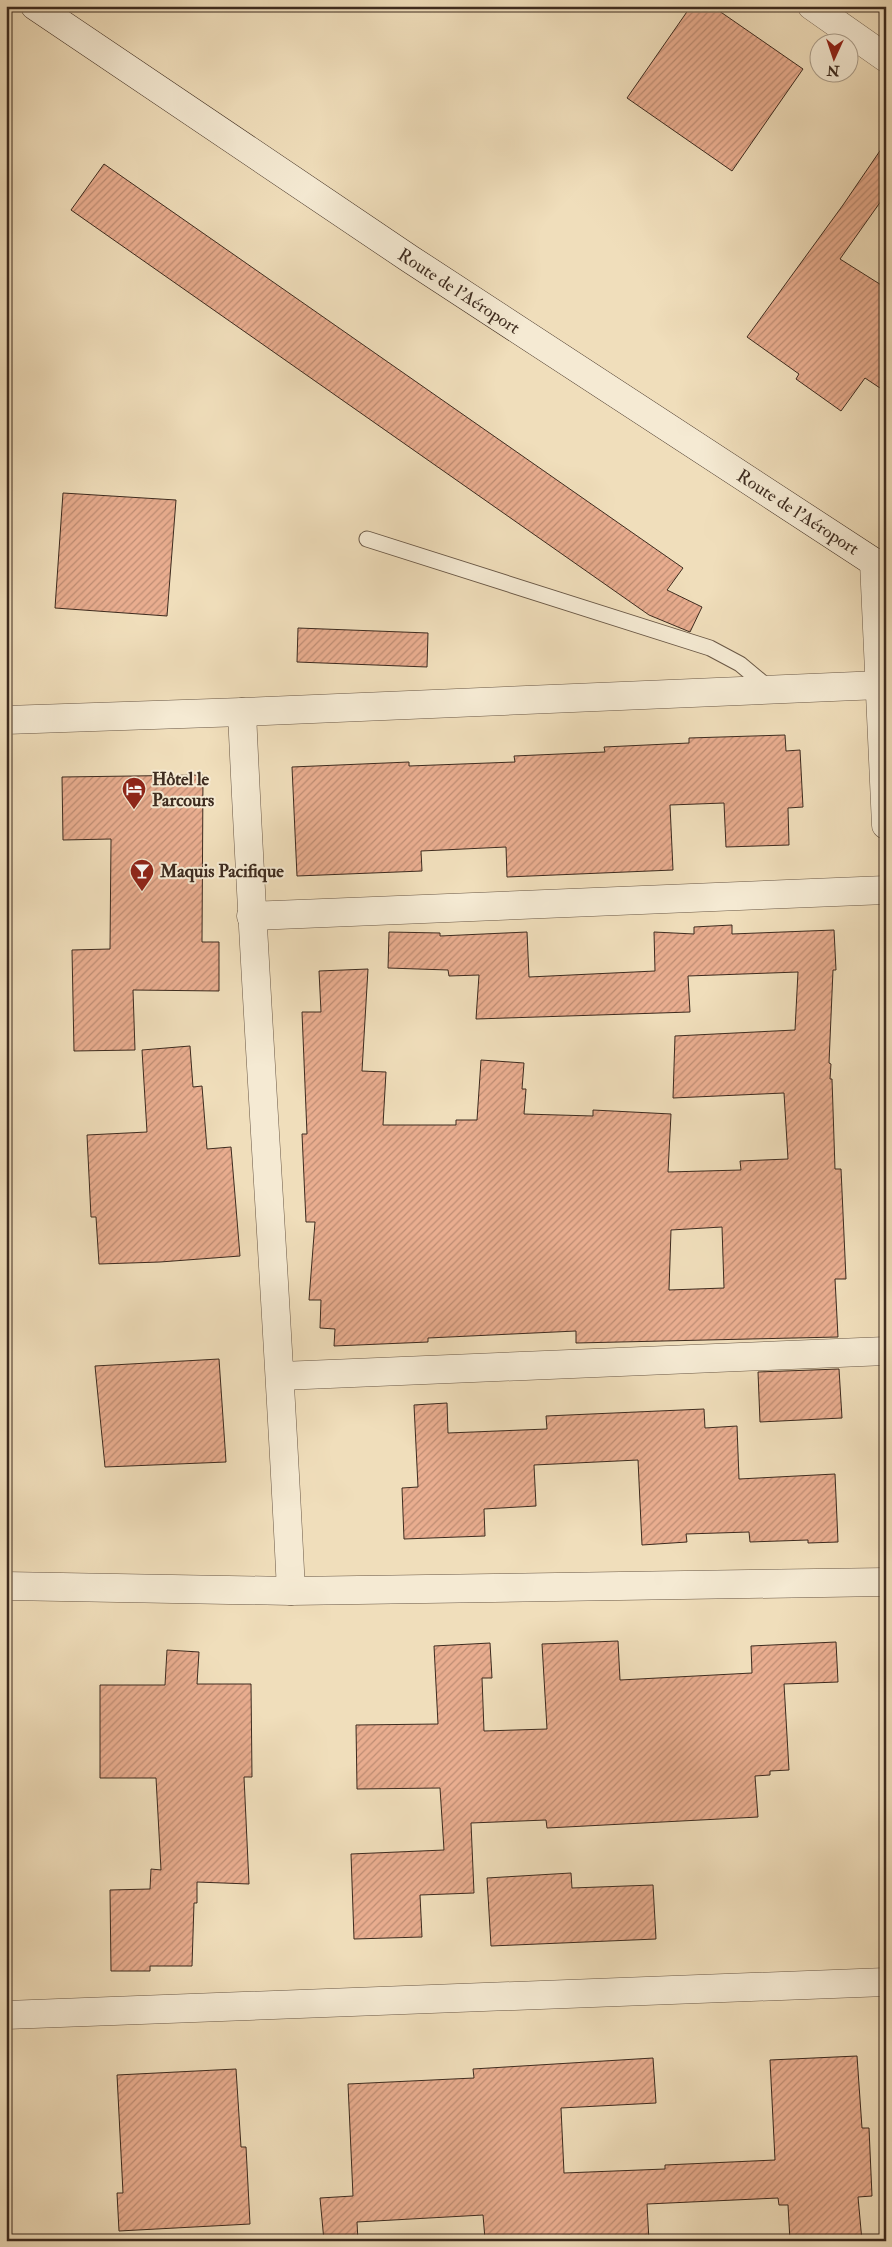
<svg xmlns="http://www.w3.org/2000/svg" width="892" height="2247" viewBox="0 0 892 2247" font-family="'IM FELL Double Pica',serif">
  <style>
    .building { fill: url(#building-hatch); stroke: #3d2b1f; fill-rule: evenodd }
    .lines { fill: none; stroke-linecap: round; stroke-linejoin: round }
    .service-casing { stroke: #6a5846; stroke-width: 17 }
    .minor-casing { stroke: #6a5846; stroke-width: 29 }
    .secondary-casing { stroke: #3d2b1f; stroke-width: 29 }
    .service { stroke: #f5ead3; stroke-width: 15 }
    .minor { stroke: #f5ead3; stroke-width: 28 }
    .secondary { stroke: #f5ead3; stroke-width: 28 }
    .labels { text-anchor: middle; stroke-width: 4; stroke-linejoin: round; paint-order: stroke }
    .street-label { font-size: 18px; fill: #3d2b1f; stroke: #f5ead3 }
    .poi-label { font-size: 18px; font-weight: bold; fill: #3d2b1f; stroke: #f5ead3; text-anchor: start }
  </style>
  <defs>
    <pattern id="building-hatch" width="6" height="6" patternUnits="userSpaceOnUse" patternTransform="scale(1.25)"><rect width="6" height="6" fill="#e9ad8f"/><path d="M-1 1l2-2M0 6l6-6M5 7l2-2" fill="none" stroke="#be8d74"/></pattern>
  </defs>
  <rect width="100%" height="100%" fill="#f0debb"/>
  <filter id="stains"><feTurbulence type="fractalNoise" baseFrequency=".004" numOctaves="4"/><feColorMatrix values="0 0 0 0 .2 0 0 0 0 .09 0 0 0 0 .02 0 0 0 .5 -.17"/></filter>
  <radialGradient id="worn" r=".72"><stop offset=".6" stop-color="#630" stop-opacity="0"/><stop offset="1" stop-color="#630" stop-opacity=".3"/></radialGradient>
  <g class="building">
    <polygon points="691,6 712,6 803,69 732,171 627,98"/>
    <polygon points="886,142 886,194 840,259 886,288 886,392 865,378 841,411 796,379 799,374 747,337 843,205"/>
    <polygon points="104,164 683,568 667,590 702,607 690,632 649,615 71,210"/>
    <polygon points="63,493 176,500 167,616 55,608"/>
    <polygon points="298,628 428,633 427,667 297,662"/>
    <polygon points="785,735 786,751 800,750 803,807 788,808 789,845 726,847 724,803 670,805 673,870 507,877 506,847 421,851 422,871 297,876 292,767 409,762 409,766 515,762 514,756 605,752 604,747 689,743 689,738"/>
    <polygon points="203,775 202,942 219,942 219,991 133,990 135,1050 74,1051 72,950 110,949 111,839 63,840 62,777"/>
    <path d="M732,925V934L834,930L836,970H833L829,1063L831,1064L830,1079H832L835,1169H841L846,1279H835L838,1337L576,1343V1331L428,1338V1342L334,1346L335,1329L320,1328L321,1300H309L315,1222H306L302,1134H307L302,1012H321L319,971L368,969L362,1071L386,1072L383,1125H456V1120H477L481,1060L524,1063L522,1089H526L524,1114L593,1116V1110L671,1114L668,1172L741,1170L740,1161L788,1159L784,1093L673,1098L675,1036L795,1030L798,972L688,976L690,1012L476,1019L479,975L449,976L448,970L388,968L389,932L440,933V936L527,932L529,977L655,971L654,932L694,934V927ZM722,1227L724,1288L669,1290L671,1230Z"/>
    <polygon points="190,1046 193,1087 202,1086 207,1149 231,1147 240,1256 160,1262 99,1264 96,1217 91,1217 87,1135 147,1132 142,1050"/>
    <polygon points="219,1359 226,1462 105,1467 95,1366"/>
    <polygon points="839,1369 842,1418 760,1422 758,1372"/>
    <polygon points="447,1403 448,1433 547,1429 546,1416 704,1409 705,1428 737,1426 739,1479 835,1474 838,1542 808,1543 808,1540 750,1542 749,1532 686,1534 687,1542 642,1545 638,1460 534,1465 536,1506 484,1509 485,1536 404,1539 402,1488 418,1487 414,1405"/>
    <polygon points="618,1641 620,1680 752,1673 751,1646 836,1642 838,1682 784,1684 789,1770 770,1771 770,1775 755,1776 758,1817 547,1828 546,1820 471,1823 474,1893 420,1895 422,1937 354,1939 351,1854 444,1850 440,1788 357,1789 356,1725 438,1724 434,1646 490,1643 492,1678 482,1678 484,1731 547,1729 542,1644"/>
    <polygon points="167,1650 199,1652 197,1684 251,1684 252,1777 244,1777 249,1884 197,1882 197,1903 194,1903 192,1966 150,1966 150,1971 111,1971 110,1890 150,1889 151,1869 161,1870 156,1778 100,1778 100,1685 165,1685"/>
    <polygon points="571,1873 572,1888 653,1885 656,1939 491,1946 487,1878"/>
    <polygon points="857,2056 862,2128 869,2128 872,2196 858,2197 862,2241 790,2241 788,2205 779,2205 778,2198 647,2204 649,2241 570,2241 570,2235 485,2239 483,2215 357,2222 358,2241 324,2241 320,2198 353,2196 348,2084 474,2078 473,2069 653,2058 656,2103 561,2108 564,2173 665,2169 665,2165 775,2160 770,2060"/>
    <polygon points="236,2069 241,2147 246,2147 250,2224 119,2231 117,2193 123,2193 117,2075"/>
  </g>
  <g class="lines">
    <defs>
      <polyline id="service" points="367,539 710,648 740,664 770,689"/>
      <g id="minor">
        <polyline points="812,6 886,58"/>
        <polyline points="874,562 886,825"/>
        <path d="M242,712C255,1005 277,1298 291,1591"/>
        <polyline points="6,720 242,712 880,685"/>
        <polyline points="251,916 886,890"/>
        <polyline points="281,1376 886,1351"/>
        <polyline points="6,1586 291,1591 886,1582"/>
        <polyline points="6,2015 886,1982"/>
      </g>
      <polyline id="secondary" points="35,6 410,259 886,570"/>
    </defs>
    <use href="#service" class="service-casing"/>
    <use href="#minor" class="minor-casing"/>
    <use href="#secondary" class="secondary-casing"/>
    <use href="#service" class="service"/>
    <use href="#minor" class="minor"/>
    <use href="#secondary" class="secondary"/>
  </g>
  <defs>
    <symbol id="hotel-pin" viewBox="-11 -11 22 30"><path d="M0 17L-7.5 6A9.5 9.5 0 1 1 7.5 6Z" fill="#8f2418" stroke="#f5ead3"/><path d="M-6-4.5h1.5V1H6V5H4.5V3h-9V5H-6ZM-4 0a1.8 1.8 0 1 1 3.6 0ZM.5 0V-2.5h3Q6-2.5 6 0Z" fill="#fff"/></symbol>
    <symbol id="bar-pin" viewBox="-11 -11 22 30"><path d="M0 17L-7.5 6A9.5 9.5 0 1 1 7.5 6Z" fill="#8f2418" stroke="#f5ead3"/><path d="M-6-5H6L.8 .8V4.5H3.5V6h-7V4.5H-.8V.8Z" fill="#fff"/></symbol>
  </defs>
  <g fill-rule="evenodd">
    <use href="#hotel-pin" x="120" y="775" width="28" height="38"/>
    <use href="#bar-pin" x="128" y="857" width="28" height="38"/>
  </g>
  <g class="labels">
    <g class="street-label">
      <text transform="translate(459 291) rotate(33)" y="6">Route de l'Aéroport</text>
      <text transform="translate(798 512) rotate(33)" y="6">Route de l'Aéroport</text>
    </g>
    <g class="poi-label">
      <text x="152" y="785">Hôtel le<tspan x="152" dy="21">Parcours</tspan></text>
      <text x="160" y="877">Maquis Pacifique</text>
    </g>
  </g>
  <rect width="892" height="2247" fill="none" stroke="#f0debb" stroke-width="25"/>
  <rect x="8" y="8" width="877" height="2232" fill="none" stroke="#3d2b1f" stroke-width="2.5"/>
  <rect x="12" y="12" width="867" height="2222" fill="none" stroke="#3d2b1f"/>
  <g transform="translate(834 58) rotate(183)"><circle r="24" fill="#f5ead3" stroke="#ab9e8b"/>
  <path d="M0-4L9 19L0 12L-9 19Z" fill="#8f2418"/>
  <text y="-8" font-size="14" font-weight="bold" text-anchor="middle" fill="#3d2b1f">N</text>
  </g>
  <rect width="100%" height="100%" filter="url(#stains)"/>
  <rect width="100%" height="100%" fill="url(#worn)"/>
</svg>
